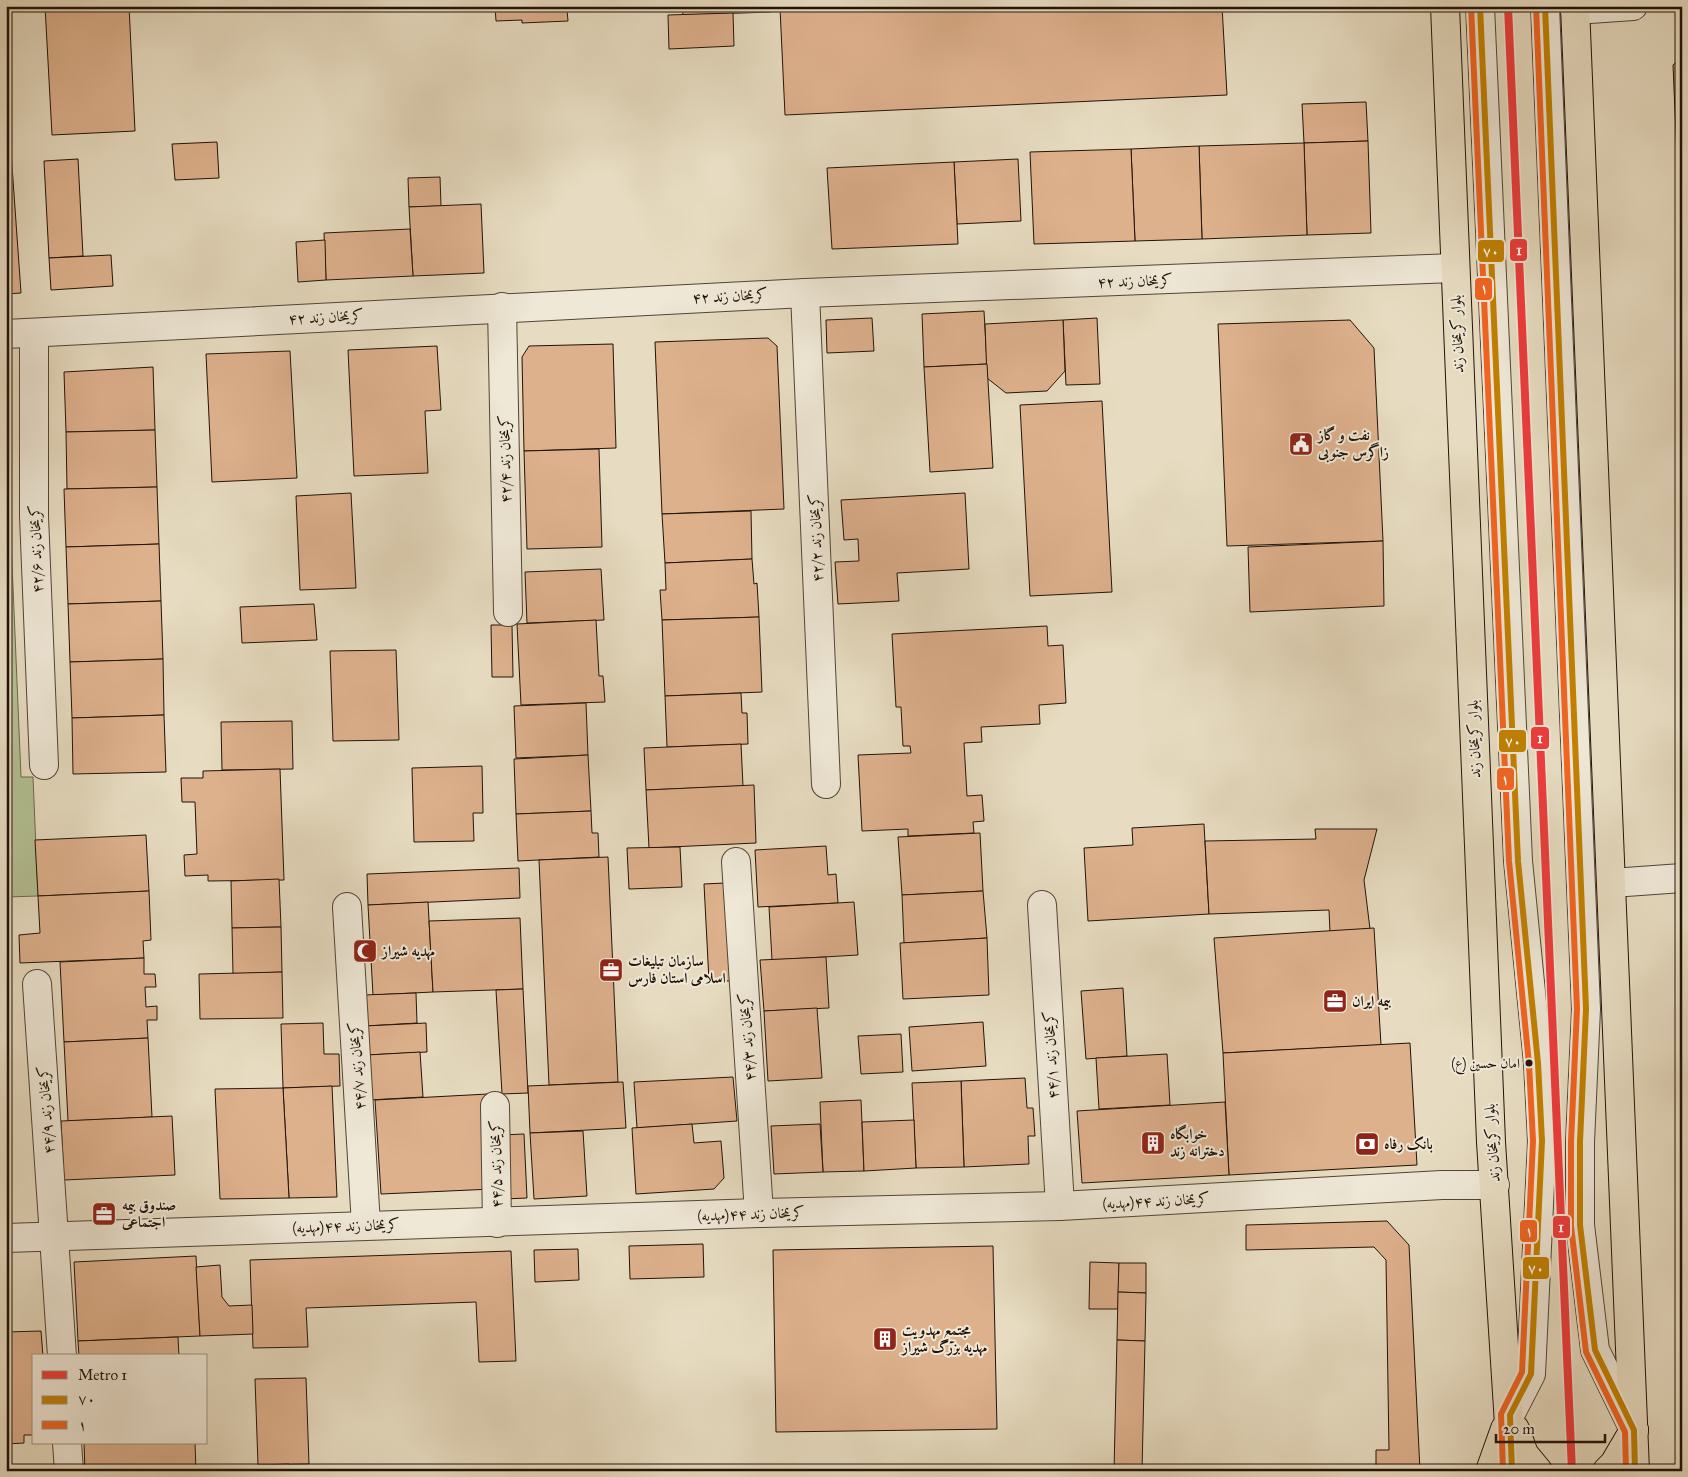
<svg xmlns="http://www.w3.org/2000/svg" width="1688" height="1477" viewBox="0 0 1688 1477" font-family="'IM FELL Great Primer',Amiri,serif">
  <style>
    .green { fill: #b3c194; stroke: #6a6a4e }
    .building { fill: #deb18d; stroke: #211208 }
    .lines { fill: none; stroke-linecap: round; stroke-linejoin: round }
    .minor-casing { stroke: #524436; stroke-width: 30 }
    .major-casing { stroke: #211208; stroke-width: 30 }
    .minor { stroke: #efe8d7; stroke-width: 28 }
    .major { stroke: #e7dcc1; stroke-width: 28 }
    .bus-1-casing { stroke: #efe8d7; stroke-width: 10 }
    .bus-2-casing { stroke: #efe8d7; stroke-width: 10 }
    .bus-1 { stroke: #c28102; stroke-width: 6 }
    .bus-2 { stroke: #f26522; stroke-width: 6 }
    .metro-1-casing { stroke: #efe8d7; stroke-width: 11 }
    .metro-1 { stroke: #ee3c3c; stroke-width: 8 }
    .bus-dot { fill: #211208; stroke: #efe8d7; stroke-width: 2 }
    .labels { text-anchor: middle; stroke-width: 4; stroke-linejoin: round; paint-order: stroke }
    .bus-label { font-size: 14px; fill: #211208; stroke: #efe8d7; text-anchor: end }
    .street-label { font-size: 15px; fill: #211208; stroke: #efe8d7 }
    .poi-label { font-size: 15px; font-weight: bold; fill: #211208; stroke: #efe8d7; text-anchor: start }
    .line-badge { stroke: #efe8d7; stroke-width: 2 }
    .badge-label { font-size: 14px; text-anchor: middle; font-weight: bold; fill: #fff }
  </style>
  <rect width="100%" height="100%" fill="#e7dcc1"/>
  <filter id="stains"><feTurbulence type="fractalNoise" baseFrequency=".004" numOctaves="4"/><feColorMatrix values="0 0 0 0 .2 0 0 0 0 .09 0 0 0 0 .02 0 0 0 .5 -.17"/></filter>
  <radialGradient id="worn" r=".72"><stop offset=".6" stop-color="#630" stop-opacity="0"/><stop offset="1" stop-color="#630" stop-opacity=".3"/></radialGradient>
  <polygon class="green" points="6,419 21,777 33,777 38,896 6,897"/>
  <g class="building">
    <polygon points="45,6 129,6 135,131 52,135"/>
    <polygon points="495,6 589,6 589,10 567,10 568,21 522,23 522,20 496,21"/>
    <polygon points="682,6 771,6 771,12 683,15"/>
    <polygon points="830,6 1222,6 1227,95 785,115 780,8"/>
    <polygon points="1268,6 1311,6 1311,10 1268,11"/>
    <polygon points="733,13 734,46 669,49 668,15"/>
    <polygon points="1682,57 1682,275 1673,65"/>
    <polygon points="1366,102 1368,141 1304,143 1302,104"/>
    <polygon points="6,109 8,109 21,293 6,294"/>
    <polygon points="1368,141 1371,233 1307,235 1304,143"/>
    <polygon points="217,142 219,178 175,180 172,144"/>
    <polygon points="1304,143 1307,235 1202,239 1199,146"/>
    <polygon points="1199,146 1202,239 1135,241 1131,149"/>
    <polygon points="1131,149 1135,241 1034,244 1030,152"/>
    <polygon points="78,159 83,256 49,258 44,161"/>
    <polygon points="1018,159 1021,221 957,224 954,162"/>
    <polygon points="954,162 958,244 832,249 827,168"/>
    <polygon points="440,177 441,206 409,207 408,178"/>
    <polygon points="481,204 484,273 413,276 409,207"/>
    <polygon points="410,229 413,276 326,280 324,233"/>
    <polygon points="325,240 326,280 298,282 296,242"/>
    <polygon points="111,255 113,286 51,290 49,258"/>
    <polygon points="984,311 987,364 924,367 922,314"/>
    <polygon points="872,318 874,351 827,353 826,320"/>
    <polygon points="1097,318 1100,384 1066,385 1063,320"/>
    <polygon points="1063,320 1065,371 1047,391 1006,393 987,378 985,324"/>
    <polygon points="1350,320 1374,348 1383,541 1227,546 1218,324"/>
    <polygon points="768,338 777,346 784,509 662,514 655,342"/>
    <polygon points="613,344 616,448 524,451 522,357 529,346"/>
    <polygon points="437,346 441,410 425,411 428,473 354,476 348,350"/>
    <polygon points="290,351 297,478 212,482 206,354"/>
    <polygon points="987,364 993,468 930,472 924,367"/>
    <polygon points="153,367 155,430 66,432 64,372"/>
    <polygon points="1102,401 1112,592 1030,596 1020,405"/>
    <polygon points="155,430 157,487 67,489 66,432"/>
    <polygon points="599,449 602,547 527,549 524,451"/>
    <polygon points="157,487 159,544 66,547 64,489"/>
    <polygon points="351,493 356,588 300,590 296,496"/>
    <polygon points="965,493 969,569 897,573 899,601 838,604 835,562 859,561 858,539 844,540 841,500"/>
    <polygon points="751,511 752,559 665,563 662,514"/>
    <polygon points="1383,541 1384,606 1250,612 1248,547"/>
    <polygon points="159,544 161,601 68,604 66,547"/>
    <polygon points="752,559 754,584 757,583 759,617 662,620 660,590 666,590 665,563"/>
    <polygon points="601,569 604,620 527,623 525,572"/>
    <polygon points="161,601 163,659 70,662 68,604"/>
    <polygon points="314,604 317,640 242,643 240,607"/>
    <polygon points="759,617 762,692 665,696 662,620"/>
    <polygon points="596,620 599,676 603,676 605,702 521,705 517,624"/>
    <polygon points="491,625 512,625 513,677 492,677"/>
    <polygon points="1047,626 1048,646 1063,645 1066,703 1039,705 1040,724 981,727 982,742 964,743 967,796 982,795 984,821 973,822 974,833 908,836 908,829 862,831 858,755 911,753 910,746 903,746 901,707 896,707 892,634"/>
    <polygon points="396,650 399,740 333,741 330,651"/>
    <polygon points="163,659 164,715 72,718 70,662"/>
    <polygon points="741,693 742,713 747,713 748,744 667,747 665,696"/>
    <polygon points="586,703 588,755 516,758 514,706"/>
    <polygon points="164,715 166,772 73,774 72,718"/>
    <polygon points="292,721 293,769 222,770 221,722"/>
    <polygon points="741,744 743,786 646,790 644,748"/>
    <polygon points="588,755 591,811 516,814 514,759"/>
    <polygon points="482,766 483,813 473,813 474,841 414,842 412,768"/>
    <polygon points="280,769 284,880 208,881 208,875 185,876 184,855 197,854 195,802 182,802 181,778 203,778 203,771"/>
    <polygon points="754,785 756,843 649,848 646,790"/>
    <polygon points="591,811 592,833 598,833 599,857 518,861 516,814"/>
    <polygon points="1204,824 1209,914 1088,921 1084,848 1133,845 1132,828"/>
    <polygon points="1315,829 1377,829 1364,880 1370,929 1330,932 1329,910 1209,914 1205,841 1316,839"/>
    <polygon points="980,833 983,891 902,895 898,837"/>
    <polygon points="146,835 149,891 38,896 35,840"/>
    <polygon points="826,846 828,875 836,874 838,903 758,907 755,850"/>
    <polygon points="680,847 682,887 629,889 627,848"/>
    <polygon points="608,857 618,1082 549,1085 539,860"/>
    <polygon points="519,868 520,898 368,905 367,874"/>
    <polygon points="279,879 281,927 232,928 231,881"/>
    <polygon points="725,883 730,981 709,981 704,884"/>
    <polygon points="149,891 151,940 143,941 144,958 20,963 19,935 40,933 38,896"/>
    <polygon points="983,891 987,938 904,943 902,895"/>
    <polygon points="428,902 433,992 373,995 368,905"/>
    <polygon points="854,902 858,955 772,960 769,907"/>
    <polygon points="520,918 523,989 433,992 429,921"/>
    <polygon points="281,927 282,972 233,974 232,928"/>
    <polygon points="1374,928 1381,1045 1223,1053 1214,938"/>
    <polygon points="987,938 989,995 903,999 900,943"/>
    <polygon points="826,957 829,1008 764,1011 760,960"/>
    <polygon points="144,958 144,974 155,974 156,987 145,987 146,1007 157,1006 157,1020 147,1020 148,1038 64,1042 60,962"/>
    <polygon points="282,972 283,1018 200,1019 199,974"/>
    <polygon points="1123,988 1127,1056 1086,1059 1081,991"/>
    <polygon points="523,989 528,1093 502,1094 496,990"/>
    <polygon points="416,993 417,1023 365,1026 364,995"/>
    <polygon points="817,1008 822,1078 768,1081 764,1011"/>
    <polygon points="983,1022 986,1066 912,1071 909,1027"/>
    <polygon points="323,1023 324,1054 339,1054 340,1086 283,1088 281,1024"/>
    <polygon points="426,1023 427,1052 367,1055 365,1026"/>
    <polygon points="901,1034 903,1072 861,1074 858,1036"/>
    <polygon points="148,1038 152,1117 68,1121 64,1042"/>
    <polygon points="1410,1043 1417,1165 1229,1175 1223,1053"/>
    <polygon points="420,1052 423,1097 369,1100 367,1055"/>
    <polygon points="1167,1054 1170,1105 1099,1109 1096,1058"/>
    <polygon points="733,1077 737,1121 637,1128 634,1082"/>
    <polygon points="1025,1078 1027,1108 1033,1108 1035,1136 1028,1136 1029,1164 964,1167 961,1081"/>
    <polygon points="961,1081 964,1167 916,1168 912,1083"/>
    <polygon points="623,1082 626,1128 530,1133 528,1086"/>
    <polygon points="332,1086 337,1197 289,1198 283,1088"/>
    <polygon points="283,1088 289,1198 220,1199 215,1089"/>
    <polygon points="488,1094 493,1189 381,1194 375,1100"/>
    <polygon points="861,1100 864,1171 823,1172 820,1102"/>
    <polygon points="1225,1102 1229,1175 1082,1183 1077,1111"/>
    <polygon points="172,1116 175,1175 64,1180 61,1121"/>
    <polygon points="914,1120 916,1168 864,1171 862,1122"/>
    <polygon points="692,1124 694,1143 721,1141 724,1178 714,1189 636,1194 632,1128"/>
    <polygon points="820,1124 823,1172 774,1174 771,1126"/>
    <polygon points="583,1131 587,1196 534,1199 530,1133"/>
    <polygon points="524,1134 527,1198 504,1199 501,1135"/>
    <polygon points="1387,1221 1409,1245 1420,1471 1376,1471 1376,1450 1389,1450 1386,1260 1374,1247 1246,1250 1246,1225"/>
    <polygon points="703,1244 704,1277 630,1279 629,1246"/>
    <polygon points="993,1246 997,1429 776,1432 773,1250"/>
    <polygon points="578,1249 579,1280 535,1282 534,1250"/>
    <polygon points="511,1251 516,1361 479,1362 476,1302 306,1308 308,1347 253,1348 250,1260"/>
    <polygon points="196,1256 200,1336 78,1341 74,1262"/>
    <polygon points="1090,1262 1119,1263 1118,1309 1089,1309"/>
    <polygon points="1119,1263 1146,1263 1146,1293 1118,1292"/>
    <polygon points="220,1265 222,1297 229,1306 252,1305 253,1334 200,1336 196,1267"/>
    <polygon points="1118,1292 1146,1293 1145,1341 1117,1340"/>
    <polygon points="41,1331 43,1356 34,1356 34,1435 24,1435 24,1443 6,1444 6,1332"/>
    <polygon points="178,1337 179,1356 79,1356 78,1341"/>
    <polygon points="1117,1340 1145,1341 1142,1471 1114,1471"/>
    <polygon points="306,1378 309,1464 258,1465 255,1379"/>
    <polygon points="84,1443 195,1443 196,1471 85,1471"/>
    <polygon points="289,1464 290,1471 257,1471 258,1465"/>
    <polygon points="763,1467 763,1471 648,1471"/>
  </g>
  <g class="lines">
    <defs>
      <g id="minor">
        <polyline points="1480,6 1518,861 1538,1063 1542,1141 1531,1374 1510,1415"/>
        <polyline points="1545,6 1586,1009 1580,1142 1580,1225 1595,1350 1634,1430"/>
        <polyline points="1575,10 1633,6"/>
        <polyline points="805,293 826,784"/>
        <polyline points="502,307 508,612"/>
        <polyline points="34,333 34,516 44,765"/>
        <polyline points="6,334 805,293 1454,268"/>
        <polyline points="736,862 759,1213"/>
        <polyline points="1612,883 1682,878"/>
        <polyline points="1042,905 1060,1206"/>
        <polyline points="347,907 366,1225"/>
        <polyline points="37,984 62,1356"/>
        <polyline points="495,1106 497,1223"/>
        <polyline points="6,1238 759,1213 1060,1206 1442,1185 1495,1185"/>
        <polyline points="67,1443 69,1471"/>
      </g>
      <g id="major">
        <polyline points="1445,6 1491,1142 1512,1471"/>
        <polyline points="1575,6 1635,1471"/>
        <polyline points="1515,1429 1524,1454 1538,1471"/>
        <polyline points="1490,1471 1505,1429"/>
        <polyline points="1607,1471 1614,1464 1634,1430"/>
      </g>
    </defs>
    <use href="#minor" class="minor-casing"/>
    <use href="#major" class="major-casing"/>
    <use href="#minor" class="minor"/>
    <use href="#major" class="major"/>
    <defs>
      <g id="bus-1">
        <polyline points="1480,6 1518,861 1538,1063 1542,1141 1531,1374 1510,1415 1512,1471"/>
        <polyline points="1545,6 1586,1009 1580,1142 1580,1225 1595,1350 1634,1430 1635,1471"/>
      </g>
      <g id="bus-2">
        <polyline points="1471,6 1509,861 1529,1064 1533,1141 1522,1372 1501,1414 1503,1471"/>
        <polyline points="1536,6 1577,1009 1571,1142 1571,1226 1586,1352 1625,1432 1626,1471"/>
      </g>
    </defs>
    <use href="#bus-1" class="bus-1-casing"/>
    <use href="#bus-2" class="bus-2-casing"/>
    <use href="#bus-1" class="bus-1"/>
    <use href="#bus-2" class="bus-2"/>
    <defs>
      <polyline id="metro-1" points="1508,6 1572,1471"/>
    </defs>
    <use href="#metro-1" class="metro-1-casing"/>
    <use href="#metro-1" class="metro-1"/>
  </g>
  <defs>
    <symbol id="civic-square" viewBox="-11 -11 22 22"><rect x="-9" y="-9" width="18" height="18" rx="4" fill="#8f2418" stroke="#efe8d7"/><path d="M-.6-6.5H3V-4.5H.6V-3L4-1V1h2V6H-6V1h2V-1L-.6-3ZM-1.2 2.5V6h2.4V2.5Z" fill="#fff"/></symbol>
    <symbol id="mosque-square" viewBox="-11 -11 22 22"><rect x="-9" y="-9" width="18" height="18" rx="4" fill="#8f2418" stroke="#efe8d7"/><path d="M3.5-4.9A6 6 0 1 0 3.5 4.9A5 5 0 1 1 3.5-4.9Z" fill="#fff"/></symbol>
    <symbol id="office-square" viewBox="-11 -11 22 22"><rect x="-9" y="-9" width="18" height="18" rx="4" fill="#8f2418" stroke="#efe8d7"/><path d="M-6-3h4V-5.5h4V-3h4V5H-6ZM-1-4.5V-3h2v-1.5ZM-6 0V1H6V0Z" fill="#fff"/></symbol>
    <symbol id="building-square" viewBox="-11 -11 22 22"><rect x="-9" y="-9" width="18" height="18" rx="4" fill="#8f2418" stroke="#efe8d7"/><path d="M-4-6H4V6H1V3H-1V6H-4ZM-2.5-4.3h1.7v1.8h-1.7ZM.8-4.3h1.7v1.8H.8ZM-2.5-1h1.7V.8h-1.7ZM.8-1h1.7V.8H.8Z" fill="#fff"/></symbol>
    <symbol id="bank-square" viewBox="-11 -11 22 22"><rect x="-9" y="-9" width="18" height="18" rx="4" fill="#8f2418" stroke="#efe8d7"/><path d="M-6-4H6V4H-6ZM0-2.3a2.3 2.3 0 1 0 0 4.6a2.3 2.3 0 1 0 0-4.6Z" fill="#fff"/></symbol>
  </defs>
  <g fill-rule="evenodd">
    <use href="#civic-square" x="1287" y="430" width="28" height="28"/>
    <use href="#mosque-square" x="351" y="937" width="28" height="28"/>
    <use href="#office-square" x="597" y="956" width="28" height="28"/>
    <use href="#office-square" x="1321" y="987" width="28" height="28"/>
    <use href="#building-square" x="1139" y="1129" width="28" height="28"/>
    <use href="#bank-square" x="1353" y="1130" width="28" height="28"/>
    <use href="#office-square" x="90" y="1200" width="28" height="28"/>
    <use href="#building-square" x="871" y="1325" width="28" height="28"/>
  </g>
  <circle class="bus-dot" cx="1529" cy="1063" r="4.5"/>
  <g class="labels">
    <g class="bus-label">
      <text x="1520" y="1068">امان حسین (ع)</text>
    </g>
    <g class="street-label">
      <text transform="translate(1135 281) rotate(-2)" y="5">کریمخان زند ۴۲</text>
      <text transform="translate(730 296) rotate(-3)" y="5">کریمخان زند ۴۲</text>
      <text transform="translate(326 317) rotate(-3)" y="5">کریمخان زند ۴۲</text>
      <text transform="translate(1457 334) rotate(-92)" y="5">بلوار کریمخان زند</text>
      <text transform="translate(505 459) rotate(-91)" y="5">کریمخان زند ۴۲/۴</text>
      <text transform="translate(816 538) rotate(-92)" y="5">کریمخان زند ۴۲/۲</text>
      <text transform="translate(36 549) rotate(-92)" y="5">کریمخان زند ۴۲/۶</text>
      <text transform="translate(1474 739) rotate(-92)" y="5">بلوار کریمخان زند</text>
      <text transform="translate(747 1037) rotate(-94)" y="5">کریمخان زند ۴۴/۳</text>
      <text transform="translate(1051 1055) rotate(-93)" y="5">کریمخان زند ۴۴/۱</text>
      <text transform="translate(357 1066) rotate(-94)" y="5">کریمخان زند ۴۴/۷</text>
      <text transform="translate(46 1110) rotate(-94)" y="5">کریمخان زند ۴۴/۹</text>
      <text transform="translate(1492 1143) rotate(-94)" y="5">بلوار کریمخان زند</text>
      <text transform="translate(496 1164) rotate(-91)" y="5">کریمخان زند ۴۴/۵</text>
      <text transform="translate(1156 1201) rotate(-3)" y="5">کریمخان زند ۴۴(مهدیه)</text>
      <text transform="translate(751 1214) rotate(-2)" y="5">کریمخان زند ۴۴(مهدیه)</text>
      <text transform="translate(346 1226) rotate(-2)" y="5">کریمخان زند ۴۴(مهدیه)</text>
    </g>
    <g class="poi-label">
      <text x="1318" y="440">نفت و گاز<tspan x="1318" dy="17">زاگرس جنوبی</tspan></text>
      <text x="382" y="956">مهدیه شیراز</text>
      <text x="628" y="966">سازمان تبلیغات<tspan x="628" dy="17">اسلامی استان فارس</tspan></text>
      <text x="1352" y="1006">بیمه ایران</text>
      <text x="1170" y="1139">خوابگاه<tspan x="1170" dy="17">دخترانه زند</tspan></text>
      <text x="1384" y="1149">بانک رفاه</text>
      <text x="122" y="1210">صندوق بیمه<tspan x="122" dy="17">اجتماعی</tspan></text>
      <text x="902" y="1335">مجتمع مهدویت<tspan x="902" dy="17">مهدیه بزرگ شیراز</tspan></text>
    </g>
  </g>
  <g class="line-badge">
    <rect x="1509" y="238" width="19" height="24" rx="5" fill="#ee3c3c"/>
    <rect x="1477" y="239" width="28" height="24" rx="5" fill="#c28102"/>
    <rect x="1474" y="277" width="19" height="24" rx="5" fill="#f26522"/>
    <rect x="1530" y="726" width="20" height="24" rx="5" fill="#ee3c3c"/>
    <rect x="1498" y="729" width="29" height="24" rx="5" fill="#c28102"/>
    <rect x="1496" y="767" width="19" height="24" rx="5" fill="#f26522"/>
    <rect x="1552" y="1215" width="19" height="24" rx="5" fill="#ee3c3c"/>
    <rect x="1519" y="1219" width="19" height="24" rx="5" fill="#f26522"/>
    <rect x="1522" y="1256" width="28" height="24" rx="5" fill="#c28102"/>
  </g>
  <g class="badge-label">
    <text x="1519" y="255">1</text>
    <text x="1491" y="256">۷۰</text>
    <text x="1484" y="293">۱</text>
    <text x="1540" y="743">1</text>
    <text x="1513" y="746">۷۰</text>
    <text x="1505" y="784">۱</text>
    <text x="1561" y="1232">1</text>
    <text x="1529" y="1236">۱</text>
    <text x="1536" y="1273">۷۰</text>
  </g>
  <rect width="1688" height="1477" fill="none" stroke="#e7dcc1" stroke-width="25"/>
  <rect x="8" y="8" width="1673" height="1462" fill="none" stroke="#211208" stroke-width="2.5"/>
  <rect x="12" y="12" width="1663" height="1452" fill="none" stroke="#211208"/>
  <rect x="32" y="1354" width="175" height="90" fill="#efe8d7" stroke="#9d9284"/>
  <rect x="42" y="1371" width="25" height="8" fill="#ee3c3c" stroke="#9d9284"/>
  <text x="78" y="1380" font-size="15" fill="#211208">Metro 1</text>
  <rect x="42" y="1396" width="25" height="8" fill="#c28102" stroke="#9d9284"/>
  <text x="78" y="1404" font-size="15" fill="#211208">۷۰</text>
  <rect x="42" y="1421" width="25" height="8" fill="#f26522" stroke="#9d9284"/>
  <text x="78" y="1430" font-size="15" fill="#211208">۱</text>
  <path d="M1496 1434v8h109v-8" fill="none" stroke="#211208" stroke-width="2.5"/>
  <text x="1503" y="1434" font-size="15" fill="#211208" stroke="#efe8d7" stroke-width="4" paint-order="stroke">20 m</text>
  <rect width="100%" height="100%" filter="url(#stains)"/>
  <rect width="100%" height="100%" fill="url(#worn)"/>
</svg>
